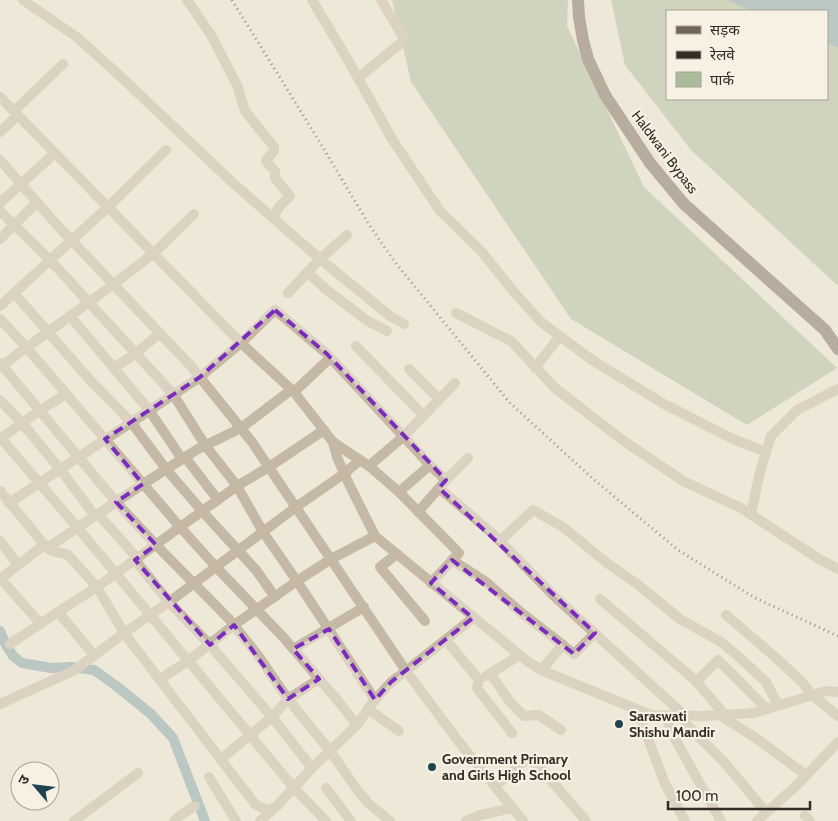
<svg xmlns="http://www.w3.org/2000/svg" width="838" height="821" viewBox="0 0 838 821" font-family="Cabin,'Noto Sans Devanagari',sans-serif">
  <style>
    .green { fill: #aabc9a }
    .water { fill: #7a9fa9 }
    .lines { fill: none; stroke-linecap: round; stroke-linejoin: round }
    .canal { stroke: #7a9fa9; stroke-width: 10 }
    .minor { stroke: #c5b9a5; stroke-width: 10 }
    .major { stroke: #736558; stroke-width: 12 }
    .rail { stroke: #322c26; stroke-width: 3; stroke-dasharray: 1 4; stroke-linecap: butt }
    .marked { fill: none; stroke: #7b2cbf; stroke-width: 4; stroke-dasharray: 10 6; stroke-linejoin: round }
    .poi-dot { fill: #1f444f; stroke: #f7f1e4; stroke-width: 2 }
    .labels { text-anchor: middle; stroke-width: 4.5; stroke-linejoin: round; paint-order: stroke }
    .street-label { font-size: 14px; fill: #322c26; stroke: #f7f1e4 }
    .poi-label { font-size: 14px; font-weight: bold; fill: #322c26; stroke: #f7f1e4; text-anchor: start }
  </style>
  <rect width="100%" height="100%" fill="#eee8d8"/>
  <g class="green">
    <polygon points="392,0 568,0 567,26 644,187 837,368 747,425 571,319 411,82"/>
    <polygon points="611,0 727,0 750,11 667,11 667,99 827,99 827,43 838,48 838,286 691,150 625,65"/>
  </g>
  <polygon class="water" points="727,0 838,0 838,48 827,43 827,11 750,11"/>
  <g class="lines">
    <polyline class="canal" points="0,631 6,645 13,656 22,663 51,668 71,667 94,670 115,685 151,714 173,738 205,821"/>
    <g class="minor">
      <polyline points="23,0 78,38 120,76 233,183 320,259 390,316 404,324"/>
      <polyline points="187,0 211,35 237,85 245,111 274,147 274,151 267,159 266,161 275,171 275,178 290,196 279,207 273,218"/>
      <polyline points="312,0 348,60 392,139 440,211 482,252 513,291 541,322 592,360 664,404 735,440 766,452"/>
      <polyline points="358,78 401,43 403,38 402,35 381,0"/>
      <polyline points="0,97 241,343 294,392 333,442 337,457 349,484 375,536 527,661 541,670 651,715 704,716 754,713 826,691 838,692"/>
      <polyline points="14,111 63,64"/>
      <polyline points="0,132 18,115"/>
      <polyline points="0,160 57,225 190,365 252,442 406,671 459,742 523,821"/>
      <polyline points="0,203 55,153"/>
      <polyline points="0,211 50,260 173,394 205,445 237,486 263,532 297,581 375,700"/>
      <polyline points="0,239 37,202"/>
      <polyline points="308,273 327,290 366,320 387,331"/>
      <polyline points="14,293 89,379 131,422 166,469 202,511 256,570 275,597"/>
      <polyline points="288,293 320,259 347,235"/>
      <polyline points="0,306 108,207 166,150"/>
      <polyline points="456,313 511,341 555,388 621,439 683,481 741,508 819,559 838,569"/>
      <polyline points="70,316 149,410 182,459"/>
      <polyline points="0,319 27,348 180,527 216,567 284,638 338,701 357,725"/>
      <polyline points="356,346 423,415"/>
      <polyline points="0,363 116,502 156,545 229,619 257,654 288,699 330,751 358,791 368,803 390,821"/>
      <polyline points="0,367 114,284 154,253 194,214"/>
      <polyline points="114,368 136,353 160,333"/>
      <polyline points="535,368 560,336"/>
      <polyline points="409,369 439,399"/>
      <polyline points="294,392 330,358"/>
      <polyline points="0,400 22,423 60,469 95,516"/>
      <polyline points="0,437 77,527 294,788 326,821"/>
      <polyline points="0,439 39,411 66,394"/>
      <polyline points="333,442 369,466 404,436 455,383"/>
      <polyline points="185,457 218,500"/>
      <polyline points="369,466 399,492 430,465"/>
      <polyline points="446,480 468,458"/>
      <path d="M0,491L47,548C55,554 60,551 68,555L97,587L124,633L255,804L266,810L276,807"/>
      <polyline points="399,492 459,553 431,583"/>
      <polyline points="9,503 200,377 241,343 275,310 327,354 430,465 446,480 439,488 493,534 555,597 685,716"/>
      <polyline points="418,512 439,488"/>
      <polyline points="98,514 138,559"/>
      <polyline points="751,514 760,472 771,436 797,410 838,389"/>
      <polyline points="0,541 18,565"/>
      <polyline points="500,541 533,510 563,527 607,563 637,584 680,619 721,642 738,656 766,682 778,705"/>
      <polyline points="47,548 143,484 198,449 241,428 291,390"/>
      <polyline points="397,554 380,567 425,621"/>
      <polyline points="135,560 169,602 210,645 272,717 312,768"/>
      <polyline points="452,560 486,582 523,614 563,645"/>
      <polyline points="0,578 40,623"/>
      <polyline points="1,578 44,545"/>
      <polyline points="600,599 695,680 725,715"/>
      <polyline points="58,612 94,655"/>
      <polyline points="726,615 774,656 802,682 812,695 838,716"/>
      <polyline points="446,640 479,680 477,688 512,733"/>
      <polyline points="10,644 58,612 97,587 237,486 269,467 324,430"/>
      <polyline points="293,649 364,607"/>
      <polyline points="541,670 563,645 574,654 595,633"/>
      <polyline points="490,673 510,702 524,716 539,715 561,730"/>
      <polyline points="486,676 520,655"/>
      <polyline points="160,679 188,661 234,625 297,581 331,559 375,536"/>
      <polyline points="696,682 718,660 767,709"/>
      <polyline points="0,704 75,670 124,633 169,602 296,507 345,473 360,460"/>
      <polyline points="368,709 399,731"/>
      <polyline points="637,709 665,784 685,821"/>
      <polyline points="665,715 675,739 721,821"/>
      <polyline points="677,715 724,762 766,812"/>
      <polyline points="720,715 760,741 806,775"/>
      <polyline points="221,759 272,717 288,699 319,679"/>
      <polyline points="209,777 236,821"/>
      <polyline points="495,786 526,760 537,764 586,821"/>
      <polyline points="326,788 351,821"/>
      <polyline points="805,816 810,821"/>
      <polyline points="74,821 138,773"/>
      <polyline points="174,821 179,816 195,806"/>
      <polyline points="260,821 276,807 312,768 357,725 372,703 391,682 406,671 473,618"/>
      <polyline points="466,821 480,815 513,808"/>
      <polyline points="757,821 798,784 838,742"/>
    </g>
    <polyline class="major" points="578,0 579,17 583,40 588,59 605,95 650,163 684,204 825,330 838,349"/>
    <polyline class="rail" points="232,0 319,141 368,223 394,261 510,403 592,478 678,550 755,598 838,636"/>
  </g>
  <path d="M0 0H838V821H0ZM275,310L327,354L446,480L439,488L595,633L574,654L452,560L431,583L473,618L391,682L375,700L329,629L293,649L319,679L288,699L234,625L210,645L135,560L156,545L116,502L143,484L105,439L200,377Z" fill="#eee8d8" fill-opacity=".55" fill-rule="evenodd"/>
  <path class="marked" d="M275,310L327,354L446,480L439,488L595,633L574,654L452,560L431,583L473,618L391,682L375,700L329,629L293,649L319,679L288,699L234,625L210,645L135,560L156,545L116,502L143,484L105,439L200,377Z"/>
  <g class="poi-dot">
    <circle cx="619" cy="724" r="5"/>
    <circle cx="432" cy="767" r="5"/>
  </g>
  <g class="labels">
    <g class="street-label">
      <text transform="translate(665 152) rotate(53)" y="5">Haldwani Bypass</text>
    </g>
    <g class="poi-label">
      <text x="629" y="721">Saraswati<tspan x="629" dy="16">Shishu Mandir</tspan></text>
      <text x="442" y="764">Government Primary<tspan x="442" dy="16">and Girls High School</tspan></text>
    </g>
  </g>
  <rect x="666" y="10" width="162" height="90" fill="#f7f1e4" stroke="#a8a298"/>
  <rect x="676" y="26" width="25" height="8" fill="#736558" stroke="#a8a298"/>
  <text x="710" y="35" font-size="15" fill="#322c26">सड़क</text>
  <rect x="676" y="51" width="25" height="8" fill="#322c26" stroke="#a8a298"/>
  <text x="710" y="60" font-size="15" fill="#322c26">रेलवे</text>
  <rect x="676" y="72" width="25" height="15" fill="#aabc9a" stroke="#a8a298"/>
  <text x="710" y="85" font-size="15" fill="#322c26">पार्क</text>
  <g transform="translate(35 786) rotate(298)"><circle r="24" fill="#f7f1e4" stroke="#a8a298"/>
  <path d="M0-4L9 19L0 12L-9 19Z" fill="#1f444f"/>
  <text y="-8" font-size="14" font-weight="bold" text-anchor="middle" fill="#322c26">उ</text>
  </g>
  <path d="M668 801v8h142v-8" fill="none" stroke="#322c26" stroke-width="2.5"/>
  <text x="676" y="801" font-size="15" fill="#322c26" stroke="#f7f1e4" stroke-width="4" paint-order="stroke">100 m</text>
</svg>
